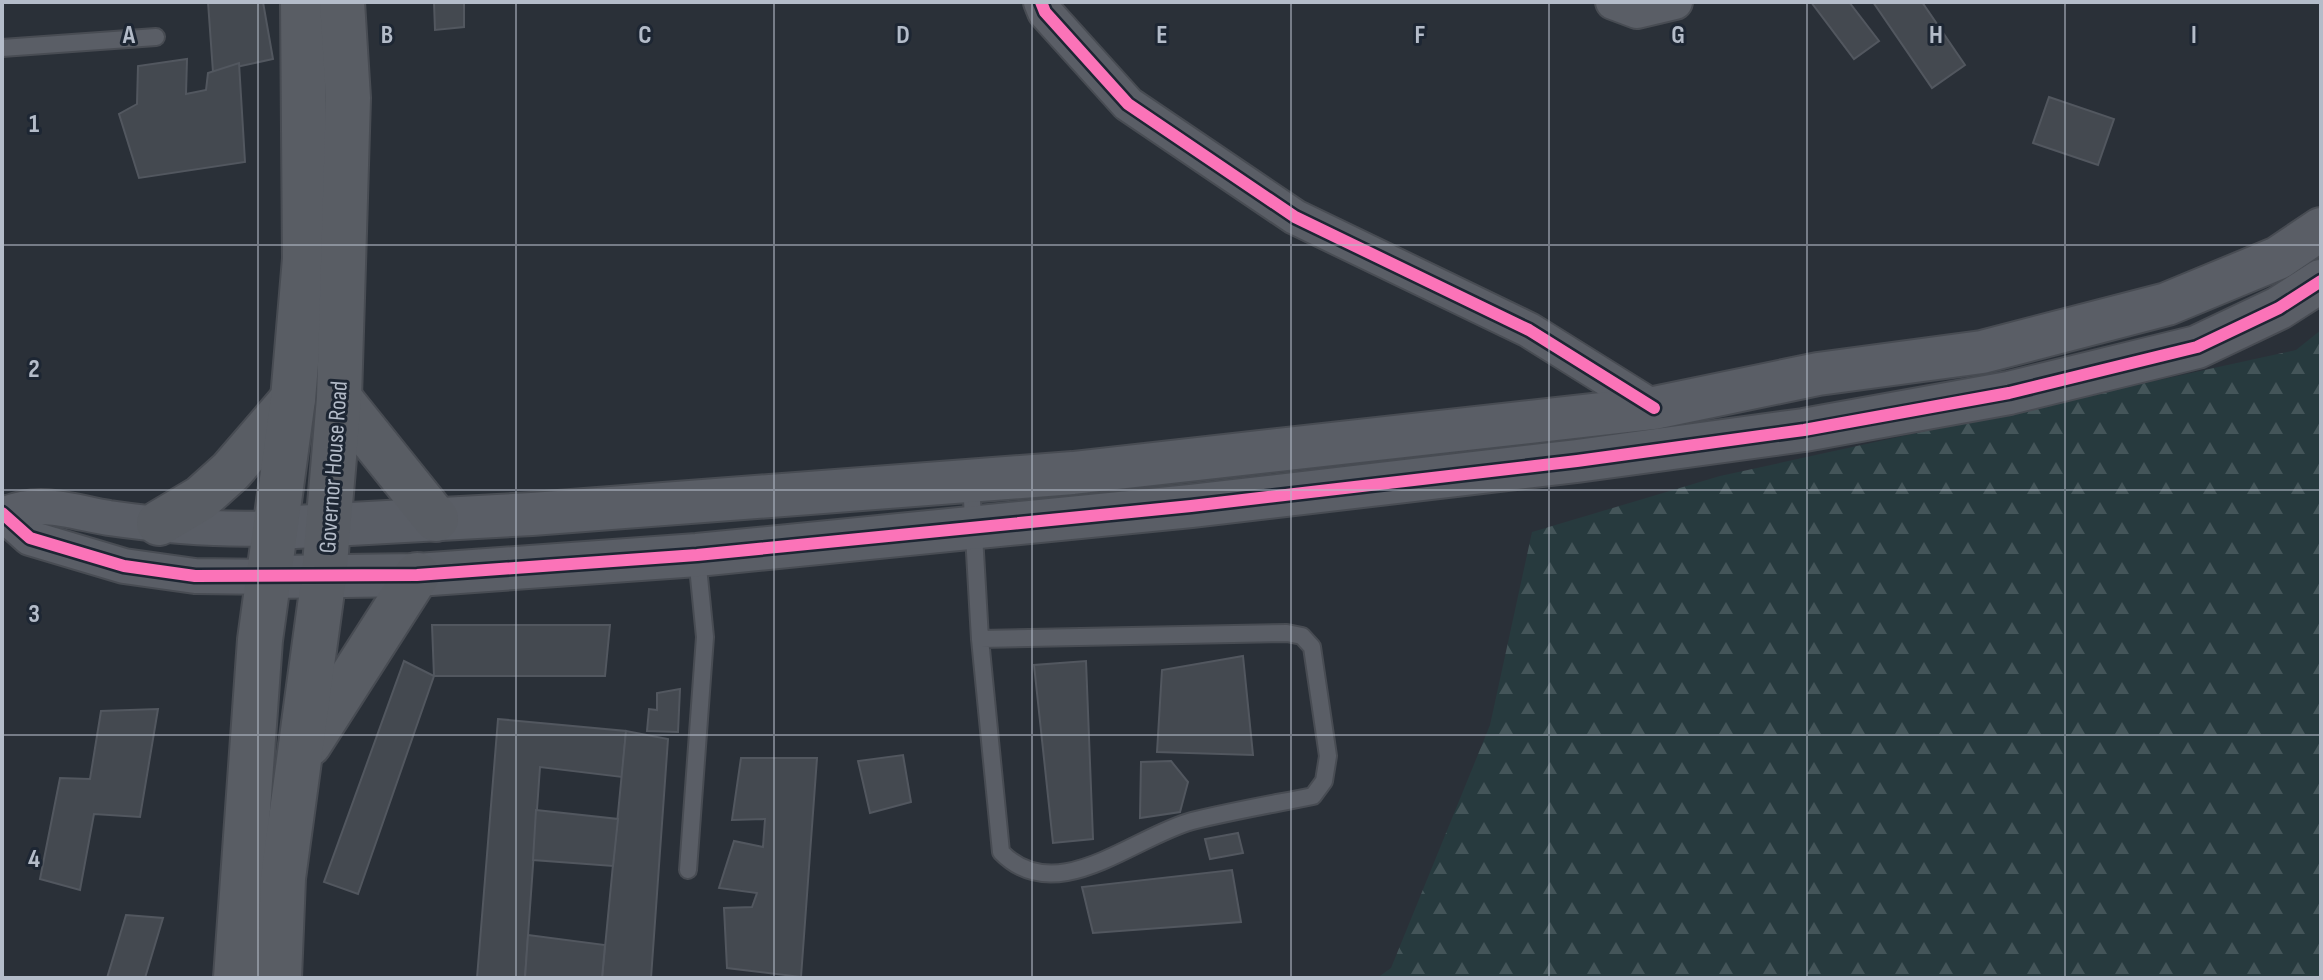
<svg xmlns="http://www.w3.org/2000/svg" width="2323" height="980" viewBox="0 0 2323 980" font-family="'Sofia Sans Condensed',sans-serif">
  <style>
    .forest { fill: url(#forest-firs) }
    .building { fill: #444950; stroke: #52575f; stroke-width: 2 }
    .lines { fill: none; stroke-linecap: round; stroke-linejoin: round }
    .service-casing { stroke: #484c53; stroke-width: 20 }
    .minor-casing { stroke: #484c53; stroke-width: 38 }
    .tertiary-casing { stroke: #484c53; stroke-width: 46 }
    .secondary-casing { stroke: #484c53; stroke-width: 48 }
    .service { stroke: #5a5e66; stroke-width: 16 }
    .minor { stroke: #5a5e66; stroke-width: 34 }
    .tertiary { stroke: #5a5e66; stroke-width: 42 }
    .secondary { stroke: #595d64; stroke-width: 44 }
    .cycleway-casing { stroke: #1d2633; stroke-width: 17 }
    .cycleway { stroke: #fb73b8; stroke-width: 12 }
    .grid { fill: none; stroke: #b4bcc9; stroke-width: 2; stroke-opacity: 0.55 }
    .labels { text-anchor: middle; stroke-width: 6; stroke-linejoin: round; paint-order: stroke }
    .street-label { font-size: 24px; fill: #b4bcc9; stroke: #1d2633 }
    .grid-label { font-size: 26px; text-anchor: middle; font-weight: bold; fill: #b4bcc9; stroke: #1d2633; stroke-width: 6; stroke-linejoin: round; paint-order: stroke }
  </style>
  <defs>
    <pattern id="forest-firs" width="22" height="20" patternUnits="userSpaceOnUse" patternTransform="scale(2)"><rect width="22" height="20" fill="#273a3e"/><path d="M5 1l3.5 6h-7zM16 11l3.5 6h-7z" fill="#445559"/></pattern>
  </defs>
  <rect width="100%" height="100%" fill="#2a3038"/>
  <polygon class="forest" points="2321,330 2321,978 1377,978 1391,968 1490,725 1532,532 1720,476 2296,350"/>
  <g class="building">
    <polygon points="208,2 263,2 273,59 213,72"/>
    <polygon points="434,2 464,2 464,27 435,30"/>
    <polygon points="1811,2 1849,2 1879,41 1854,59"/>
    <polygon points="1873,2 1922,2 1965,65 1932,88"/>
    <polygon points="187,59 186,94 206,90 208,73 239,63 245,162 139,178 119,114 137,104 138,66"/>
    <polygon points="2049,97 2114,119 2098,165 2033,143"/>
    <polygon points="432,625 610,625 605,676 434,676"/>
    <polygon points="1243,656 1253,755 1157,752 1162,670"/>
    <polygon points="404,661 434,676 358,894 324,882"/>
    <polygon points="1086,661 1093,839 1053,843 1034,665"/>
    <polygon points="680,689 678,732 647,731 649,709 657,710 657,693"/>
    <polygon points="158,709 140,817 94,814 80,890 40,879 60,778 90,779 101,711"/>
    <polygon points="498,719 626,731 622,777 540,767 525,978 477,978"/>
    <polygon points="626,731 668,739 651,978 602,978"/>
    <polygon points="903,755 911,802 870,813 858,761"/>
    <polygon points="741,758 817,758 801,977 727,968 724,908 752,907 757,893 719,888 734,841 763,847 765,819 732,820"/>
    <polygon points="1171,761 1188,782 1180,812 1140,818 1141,762"/>
    <polygon points="536,810 618,819 613,866 533,860"/>
    <polygon points="1238,833 1243,853 1210,859 1205,839"/>
    <polygon points="1232,870 1241,922 1093,933 1082,887"/>
    <polygon points="126,915 163,918 145,978 107,978"/>
    <polygon points="528,935 605,945 602,978 525,978"/>
  </g>
  <g class="lines">
    <defs>
      <g id="service">
        <polyline points="2,48 156,37"/>
        <path d="M971,483L980,639L1001,852C1056,909 1133,837 1192,821C1232,811 1273,804 1313,796L1324,781L1328,756L1312,647L1302,636L1287,633L980,639"/>
        <polyline points="688,870 705,637 697,557"/>
      </g>
      <g id="minor">
        <polyline points="1041,2 1045,12 1128,104 1295,217 1529,330 1654,408"/>
        <polyline points="1613,2 1637,11 1675,2"/>
        <polyline points="2,513 30,538 124,566 195,576 271,577"/>
        <path d="M6,514C41,499 73,512 109,518C165,526 221,531 277,528"/>
      </g>
      <g id="tertiary">
        <polyline points="277,528 532,514 1073,473 1654,408 1818,374 1982,352 2167,304 2278,258 2321,229"/>
        <polyline points="271,577 417,575 697,555 1191,506 1577,461 1804,430 2009,393 2197,347 2279,308 2321,281"/>
      </g>
      <g id="secondary">
        <polyline points="339,398 436,519"/>
        <polyline points="159,523 201,498 231,471 293,399"/>
        <polyline points="309,744 417,575"/>
        <polyline points="236,978 260,640 293,399 305,259 303,2"/>
        <polyline points="279,978 283,878 324,576 339,398 348,98 342,2"/>
      </g>
    </defs>
    <use href="#service" class="service-casing"/>
    <use href="#minor" class="minor-casing"/>
    <use href="#tertiary" class="tertiary-casing"/>
    <use href="#secondary" class="secondary-casing"/>
    <use href="#service" class="service"/>
    <use href="#minor" class="minor"/>
    <use href="#tertiary" class="tertiary"/>
    <use href="#secondary" class="secondary"/>
    <defs>
      <g id="cycleway">
        <polyline points="1041,2 1045,12 1128,104 1295,217 1529,330 1654,408"/>
        <polyline points="2,513 30,538 124,566 195,576 417,575 697,555 1191,506 1577,461 1804,430 2009,393 2197,347 2279,308 2321,281"/>
      </g>
    </defs>
    <use href="#cycleway" class="cycleway-casing"/>
    <use href="#cycleway" class="cycleway"/>
  </g>
  <path class="grid" d="M258,2V978M516,2V978M774,2V978M1032,2V978M1291,2V978M1549,2V978M1807,2V978M2065,2V978M2,245H2321M2,490H2321M2,735H2321"/>
  <g class="labels">
    <g class="street-label">
      <text transform="translate(333 467) rotate(-86)" y="8">Governor House Road</text>
    </g>
  </g>
  <g class="grid-label">
    <text x="129" y="43">A</text>
    <text x="387" y="43">B</text>
    <text x="645" y="43">C</text>
    <text x="903" y="43">D</text>
    <text x="1162" y="43">E</text>
    <text x="1420" y="43">F</text>
    <text x="1678" y="43">G</text>
    <text x="1936" y="43">H</text>
    <text x="2194" y="43">I</text>
    <text x="34" y="132">1</text>
    <text x="34" y="377">2</text>
    <text x="34" y="622">3</text>
    <text x="34" y="867">4</text>
  </g>
  <rect width="2323" height="980" fill="none" stroke="#b4bcc9" stroke-width="8"/>
</svg>
